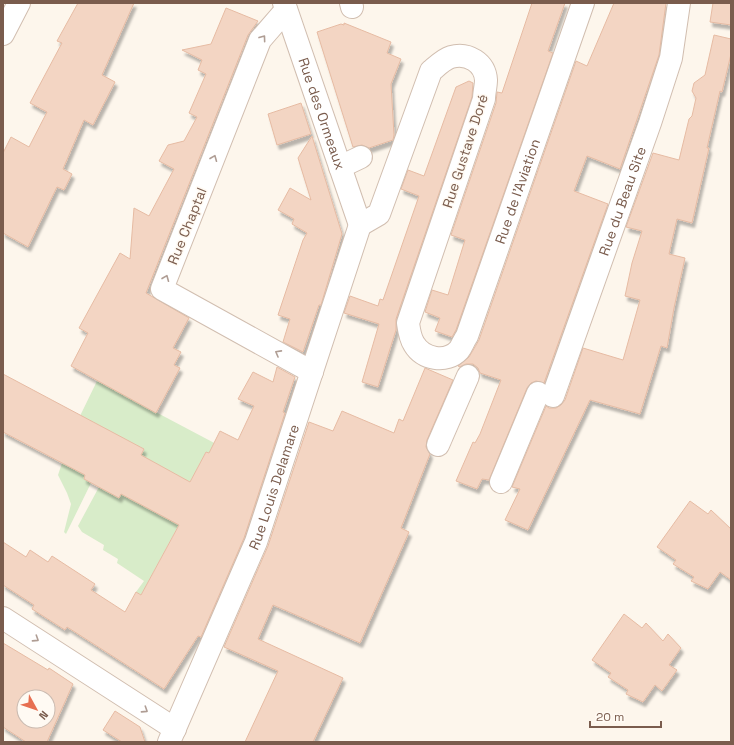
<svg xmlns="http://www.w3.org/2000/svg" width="734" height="745" viewBox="0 0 734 745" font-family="'Space Grotesk',sans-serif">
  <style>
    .green { fill: #d8ecc9 }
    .building { fill: #f3d5c3; stroke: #e6bba3; fill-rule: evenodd; filter: url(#shadow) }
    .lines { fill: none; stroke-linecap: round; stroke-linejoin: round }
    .minor-casing { stroke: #d1beb0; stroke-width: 24 }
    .minor { stroke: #fff; stroke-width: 22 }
    .oneway { stroke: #af9d94 }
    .labels { text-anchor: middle; stroke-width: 3; stroke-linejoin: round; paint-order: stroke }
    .street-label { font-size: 14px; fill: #7a5c4d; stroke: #fffaf3 }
  </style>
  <defs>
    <filter id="shadow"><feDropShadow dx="2.5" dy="4.5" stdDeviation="1" flood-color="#0004"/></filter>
  </defs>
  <rect width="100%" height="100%" fill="#fdf6ec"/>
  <g class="green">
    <polygon points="97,381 220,446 215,456 206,452 172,516 181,521 141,595 136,592 144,581 117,563 118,559 103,550 104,545 82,532 78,526 99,487 141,455 144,450 80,416"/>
    <polygon points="62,463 85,475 84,479 91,483 66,534 64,532 71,504 67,493 58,475"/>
  </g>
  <g class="building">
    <polygon points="78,3 134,3 102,75 115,82 93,125 84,120 63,169 72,174 64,190 57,187 28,247 3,233 3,153 11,137 29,147 47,112 30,103 62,43 57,41"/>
    <polygon points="532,3 565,3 548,51 553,53 456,330 452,337 435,331 440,318 425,312 432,290 448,295 465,240 451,235 496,103 497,92 502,93"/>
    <polygon points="614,3 666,3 659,55 620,169 587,156 574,191 608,204 544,383 536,381 531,383 527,388 489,480 482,479 477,489 456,481 473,442 475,443 480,434 501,380 480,373 478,368 473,364 466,364 460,367 458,366 469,357 479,340 576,61 587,66"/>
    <polygon points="713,3 731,3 731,25 710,22"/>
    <polygon points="226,8 258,21 248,35 146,293 189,318 173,348 181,352 174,365 180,368 156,413 71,366 88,333 79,328 120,253 130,259 134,208 149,216 174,169 159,161 168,145 184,141 197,117 189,113 206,74 198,70 202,60 182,50 211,44"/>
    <polygon points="344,23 391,42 387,53 401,59 391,84 394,135 393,140 369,148 362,145 353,147 317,32 341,24 344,25"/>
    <polygon points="714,35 731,39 731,54 722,92 720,91 707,148 709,148 692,223 677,219 669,254 685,258 674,308 667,348 661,346 640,414 590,400 528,530 505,520 520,489 512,487 546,406 549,408 556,408 561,405 565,400 583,348 623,360 640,300 625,296 632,263 642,231 626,227 653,153 679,160 689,119 692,116 696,98 692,91 694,83 705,75"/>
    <polygon points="469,81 473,83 472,97 396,319 396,330 378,387 362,382 379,324 344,313 350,296 378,306 380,299 383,300 419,196 401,189 408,170 424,176 456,87"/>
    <polygon points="301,103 311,134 277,145 268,114"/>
    <polygon points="312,136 342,234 321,305 319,305 303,352 283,342 290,319 278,315 303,240 307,233 292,224 294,219 278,210 290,188 311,200 298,158"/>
    <polygon points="277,367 295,377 283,412 285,413 244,538 201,637 198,636 164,689 67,627 65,630 32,609 34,605 3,585 3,542 26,557 30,550 48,562 52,556 95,584 91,590 125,612 136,592 141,595 179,525 121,494 119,498 84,479 85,475 3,432 3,374 144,449 141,455 190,482 206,452 209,453 220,431 238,440 254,406 238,399 253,372 273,382"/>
    <polygon points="425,368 453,380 427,440 426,447 430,454 401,528 409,532 360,643 273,605 258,639 343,678 313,742 245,742 278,671 224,647 268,546 309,422 333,431 342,411 394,433 399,419 403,421"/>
    <polygon points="690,501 708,514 711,510 731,529 731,580 720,572 708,589 691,581 694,577 673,564 676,560 657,547"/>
    <polygon points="624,614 642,628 646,623 663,641 668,634 681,648 669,665 677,670 662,691 655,685 643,702 626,694 628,690 608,677 611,673 592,660"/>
    <path d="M3,643L48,670L49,668L73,684L47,742H26L3,727ZM24,697H48V721H24Z"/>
    <polygon points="115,711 140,727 145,742 122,742 103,730"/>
  </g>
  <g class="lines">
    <defs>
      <g id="minor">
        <path id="s1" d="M284,3L360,225"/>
        <polyline points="351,3 352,7"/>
        <polyline points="286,10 260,40 162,289 312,372"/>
        <polyline points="3,34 19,3"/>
        <polyline points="340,167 361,157"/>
        <path id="s2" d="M360,225L379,214L431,71C437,66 444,59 451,57C468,52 485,63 486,80C486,86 484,93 484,99L408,323C409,330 410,338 414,344C423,359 446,364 459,350C462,346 464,340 467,336L583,3"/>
        <path id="s3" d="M553,396L650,123L671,58L679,3"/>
        <polyline points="438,445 468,376"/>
        <polyline points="501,482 538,393"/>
        <polyline points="3,618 175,729"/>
        <path id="s4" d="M169,742L256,542L360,225"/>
      </g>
    </defs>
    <use href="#minor" class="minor-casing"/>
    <use href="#minor" class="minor"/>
  </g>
  <defs><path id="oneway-chevron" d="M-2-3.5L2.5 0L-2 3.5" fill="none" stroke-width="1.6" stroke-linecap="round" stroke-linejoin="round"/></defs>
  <g class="oneway">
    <use href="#oneway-chevron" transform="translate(263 38) rotate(-54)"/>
    <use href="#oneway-chevron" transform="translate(214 158) rotate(-68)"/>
    <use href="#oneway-chevron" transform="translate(166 278) rotate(-68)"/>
    <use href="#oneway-chevron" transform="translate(278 353) rotate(-151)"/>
    <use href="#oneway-chevron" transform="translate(36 639) rotate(33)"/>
    <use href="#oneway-chevron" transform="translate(145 710) rotate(33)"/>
  </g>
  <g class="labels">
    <g class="street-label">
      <text dy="5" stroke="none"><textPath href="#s1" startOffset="117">Rue des Ormeaux</textPath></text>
      <text transform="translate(465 151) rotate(-72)" y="5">Rue Gustave Doré</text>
      <text dy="5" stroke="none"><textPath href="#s2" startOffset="746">Rue de l'Aviation</textPath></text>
      <text dy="5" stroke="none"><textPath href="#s3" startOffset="207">Rue du Beau Site</textPath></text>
      <text transform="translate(187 226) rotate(-68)" y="5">Rue Chaptal</text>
      <text dy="5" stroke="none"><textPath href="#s4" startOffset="276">Rue Louis Delamare</textPath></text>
    </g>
  </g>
  <rect width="734" height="745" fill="none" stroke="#7a5c4d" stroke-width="8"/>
  <g transform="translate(36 709) rotate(130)"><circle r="19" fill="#fffaf3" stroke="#cabbb1"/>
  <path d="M0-3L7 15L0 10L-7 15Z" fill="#e76f51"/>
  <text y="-6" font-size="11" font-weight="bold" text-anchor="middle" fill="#7a5c4d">N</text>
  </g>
  <path d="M590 721v6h71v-6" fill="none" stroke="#7a5c4d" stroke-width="2"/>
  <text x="596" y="721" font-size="12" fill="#7a5c4d" stroke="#fffaf3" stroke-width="3" paint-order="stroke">20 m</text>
</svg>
